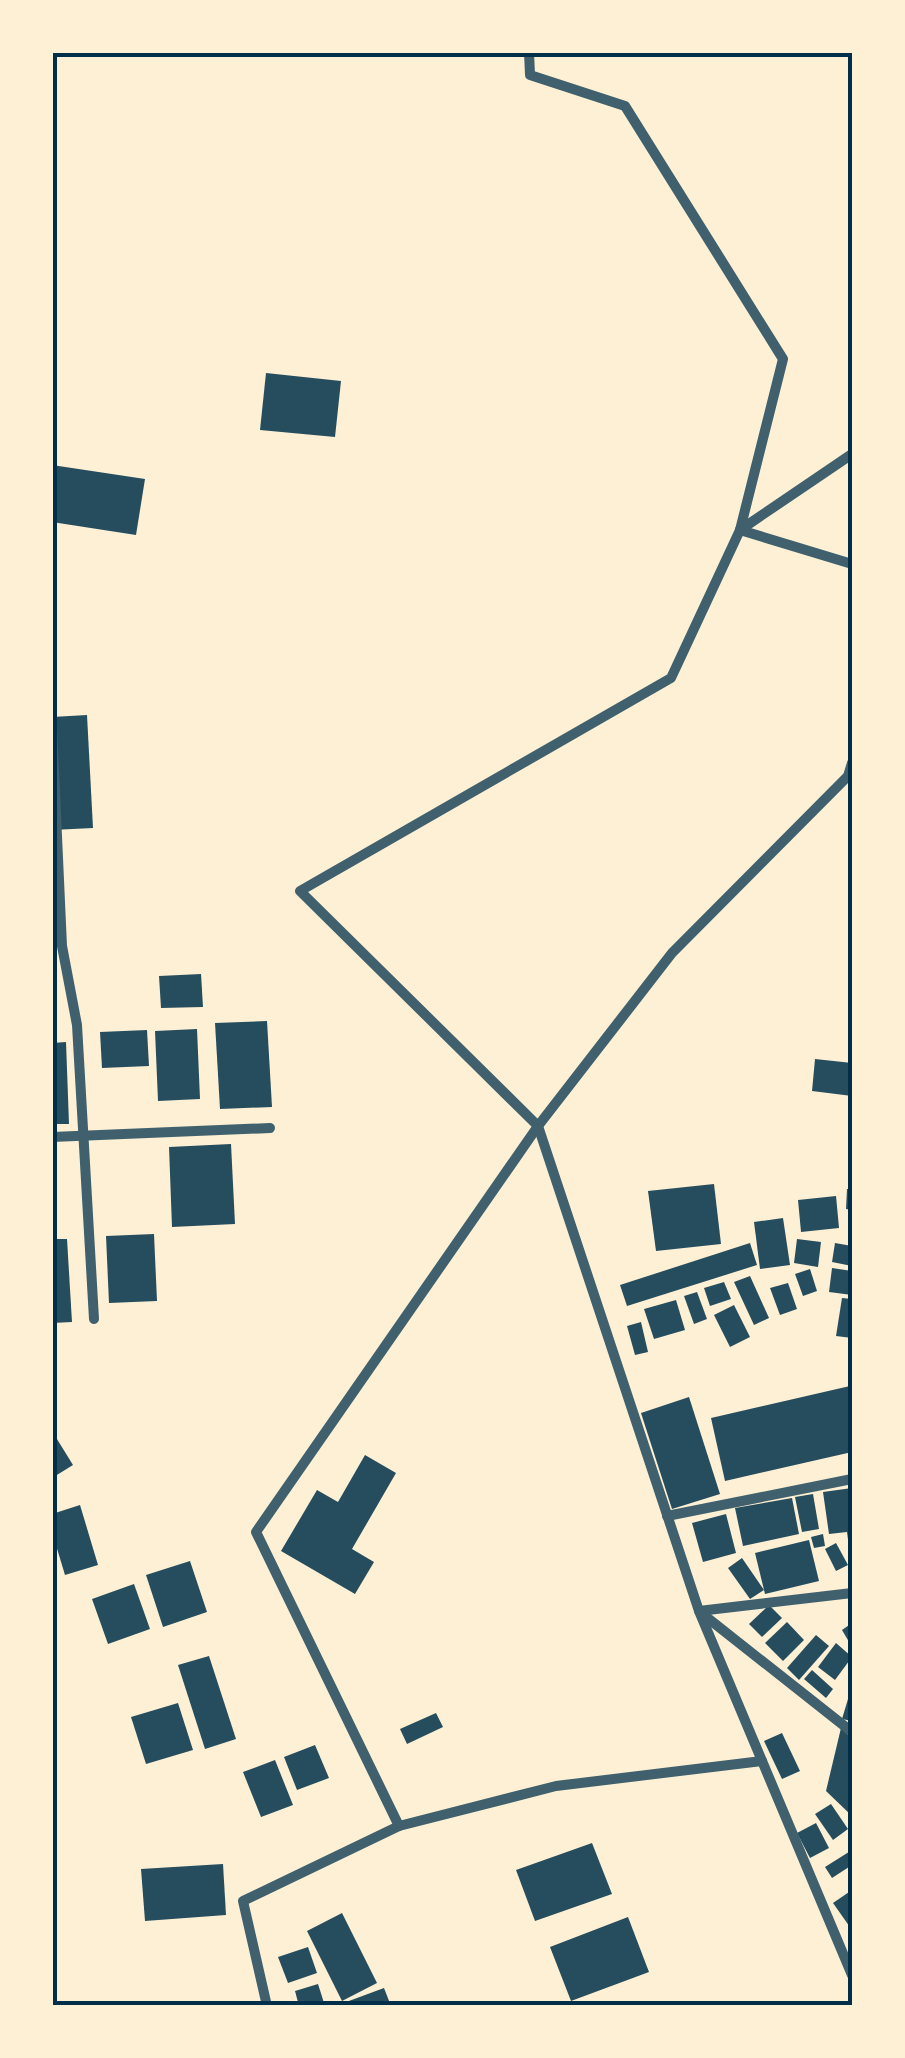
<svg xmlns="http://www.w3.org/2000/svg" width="905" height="2058" viewBox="0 0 905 2058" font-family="'Work Sans',sans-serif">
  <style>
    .building { fill: #264d5e }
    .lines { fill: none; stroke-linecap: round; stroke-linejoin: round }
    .minor { stroke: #3f606c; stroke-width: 10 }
    .neatline { fill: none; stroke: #003049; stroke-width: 4 }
  </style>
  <rect width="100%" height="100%" fill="#fdf0d5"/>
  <g class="building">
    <polygon points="266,373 341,381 335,437 260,430"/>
    <polygon points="52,465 145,479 136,535 52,522"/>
    <polygon points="87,715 93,828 52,830 52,717"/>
    <polygon points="201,974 203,1007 161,1008 159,976"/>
    <polygon points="267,1021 272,1107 220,1109 215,1023"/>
    <polygon points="197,1029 200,1099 158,1101 155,1031"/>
    <polygon points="147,1030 149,1066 102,1068 100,1032"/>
    <polygon points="66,1042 69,1124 52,1124 52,1043"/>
    <polygon points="815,1059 852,1063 852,1096 812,1091"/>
    <polygon points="231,1144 235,1224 172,1227 169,1147"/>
    <polygon points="714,1184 721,1244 656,1251 648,1191"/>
    <polygon points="847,1189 852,1189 852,1210 846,1209"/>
    <polygon points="836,1196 839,1228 801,1232 798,1200"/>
    <polygon points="783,1218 790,1265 760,1269 754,1222"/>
    <polygon points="154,1234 157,1301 109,1303 106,1236"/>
    <polygon points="52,1239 67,1239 72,1322 52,1323"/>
    <polygon points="797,1239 821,1242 818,1267 794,1263"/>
    <polygon points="750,1243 757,1265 627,1306 620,1285"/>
    <polygon points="835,1243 852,1246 852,1266 832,1262"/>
    <polygon points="832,1268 852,1271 852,1295 829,1292"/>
    <polygon points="810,1269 817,1291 803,1296 795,1274"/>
    <polygon points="750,1276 769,1318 754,1325 734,1282"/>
    <polygon points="724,1282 731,1299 710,1306 704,1288"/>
    <polygon points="788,1283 797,1309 780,1315 770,1288"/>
    <polygon points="697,1292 707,1319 694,1324 684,1296"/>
    <polygon points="842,1298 852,1299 852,1338 836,1336"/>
    <polygon points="676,1300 685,1330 654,1339 644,1309"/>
    <polygon points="734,1305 750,1337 730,1347 714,1315"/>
    <polygon points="641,1322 648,1352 635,1355 627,1326"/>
    <polygon points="850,1386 852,1452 725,1481 711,1418"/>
    <polygon points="689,1397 720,1494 672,1509 641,1413"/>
    <polygon points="52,1431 73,1465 52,1478"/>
    <polygon points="365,1455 396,1473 352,1549 374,1562 355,1594 281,1551 317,1490 338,1502"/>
    <polygon points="852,1488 852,1555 850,1555 847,1532 829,1534 823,1492"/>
    <polygon points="813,1494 819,1529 802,1532 795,1497"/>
    <polygon points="792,1498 799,1534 743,1546 735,1508"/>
    <polygon points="80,1505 98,1565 65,1575 52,1532 52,1514"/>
    <polygon points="726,1514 736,1553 703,1562 692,1523"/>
    <polygon points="823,1534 825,1546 814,1548 811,1537"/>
    <polygon points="809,1540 819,1581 765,1594 755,1553"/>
    <polygon points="836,1543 848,1565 836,1571 825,1549"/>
    <polygon points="742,1558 764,1590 750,1599 728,1568"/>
    <polygon points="190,1561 207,1612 163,1627 146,1575"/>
    <polygon points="134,1584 150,1629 108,1644 92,1599"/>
    <polygon points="769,1605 782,1618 762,1637 749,1624"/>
    <polygon points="787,1622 804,1640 783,1661 765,1643"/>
    <polygon points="852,1623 852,1647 842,1630"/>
    <polygon points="816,1635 829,1646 799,1680 787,1668"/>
    <polygon points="836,1643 852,1657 835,1680 818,1667"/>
    <polygon points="209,1656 236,1739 205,1749 178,1665"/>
    <polygon points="812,1670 833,1689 826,1698 804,1679"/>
    <polygon points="848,1699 852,1700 852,1721 842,1719"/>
    <polygon points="178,1703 193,1750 146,1764 131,1717"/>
    <polygon points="436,1713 443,1727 407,1744 400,1729"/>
    <polygon points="841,1728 852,1739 852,1816 826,1791"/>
    <polygon points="782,1733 800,1771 782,1779 764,1741"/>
    <polygon points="315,1745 329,1778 297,1790 284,1757"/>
    <polygon points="275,1760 293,1805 261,1817 243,1772"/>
    <polygon points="831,1804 848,1829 833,1840 815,1814"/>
    <polygon points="816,1823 829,1848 810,1858 797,1833"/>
    <polygon points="592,1843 612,1894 535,1921 516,1870"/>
    <polygon points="852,1850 852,1865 832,1878 825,1867"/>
    <polygon points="223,1864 226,1915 145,1921 141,1869"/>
    <polygon points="852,1890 852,1930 833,1903"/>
    <polygon points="342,1913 377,1983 342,2001 307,1931"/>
    <polygon points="628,1917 649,1972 571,2001 550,1947"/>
    <polygon points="308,1947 317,1973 288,1983 278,1957"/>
    <polygon points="318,1984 325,2006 299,2006 295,1991"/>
    <polygon points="384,1988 391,2006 338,2006 338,2005"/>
  </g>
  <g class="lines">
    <g class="minor">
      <polyline points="529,52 530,75 625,106 783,359 740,530 671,678 300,891 538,1126 699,1611 852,1975"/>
      <polyline points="740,530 852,454"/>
      <polyline points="740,530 852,564"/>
      <polyline points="52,726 62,946 77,1025 94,1319"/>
      <polyline points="52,1137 270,1128"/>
      <polyline points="667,1516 852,1479"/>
      <polyline points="699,1611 852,1593"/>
      <polyline points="700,1612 852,1732"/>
      <polyline points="399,1826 556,1786 762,1761"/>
      <polyline points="267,2006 243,1901 399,1826 256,1532 538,1126 672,953 848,776 852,763"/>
    </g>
  </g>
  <rect width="905" height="2058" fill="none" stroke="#fdf0d5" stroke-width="110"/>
  <rect x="55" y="55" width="795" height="1948" class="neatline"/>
</svg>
